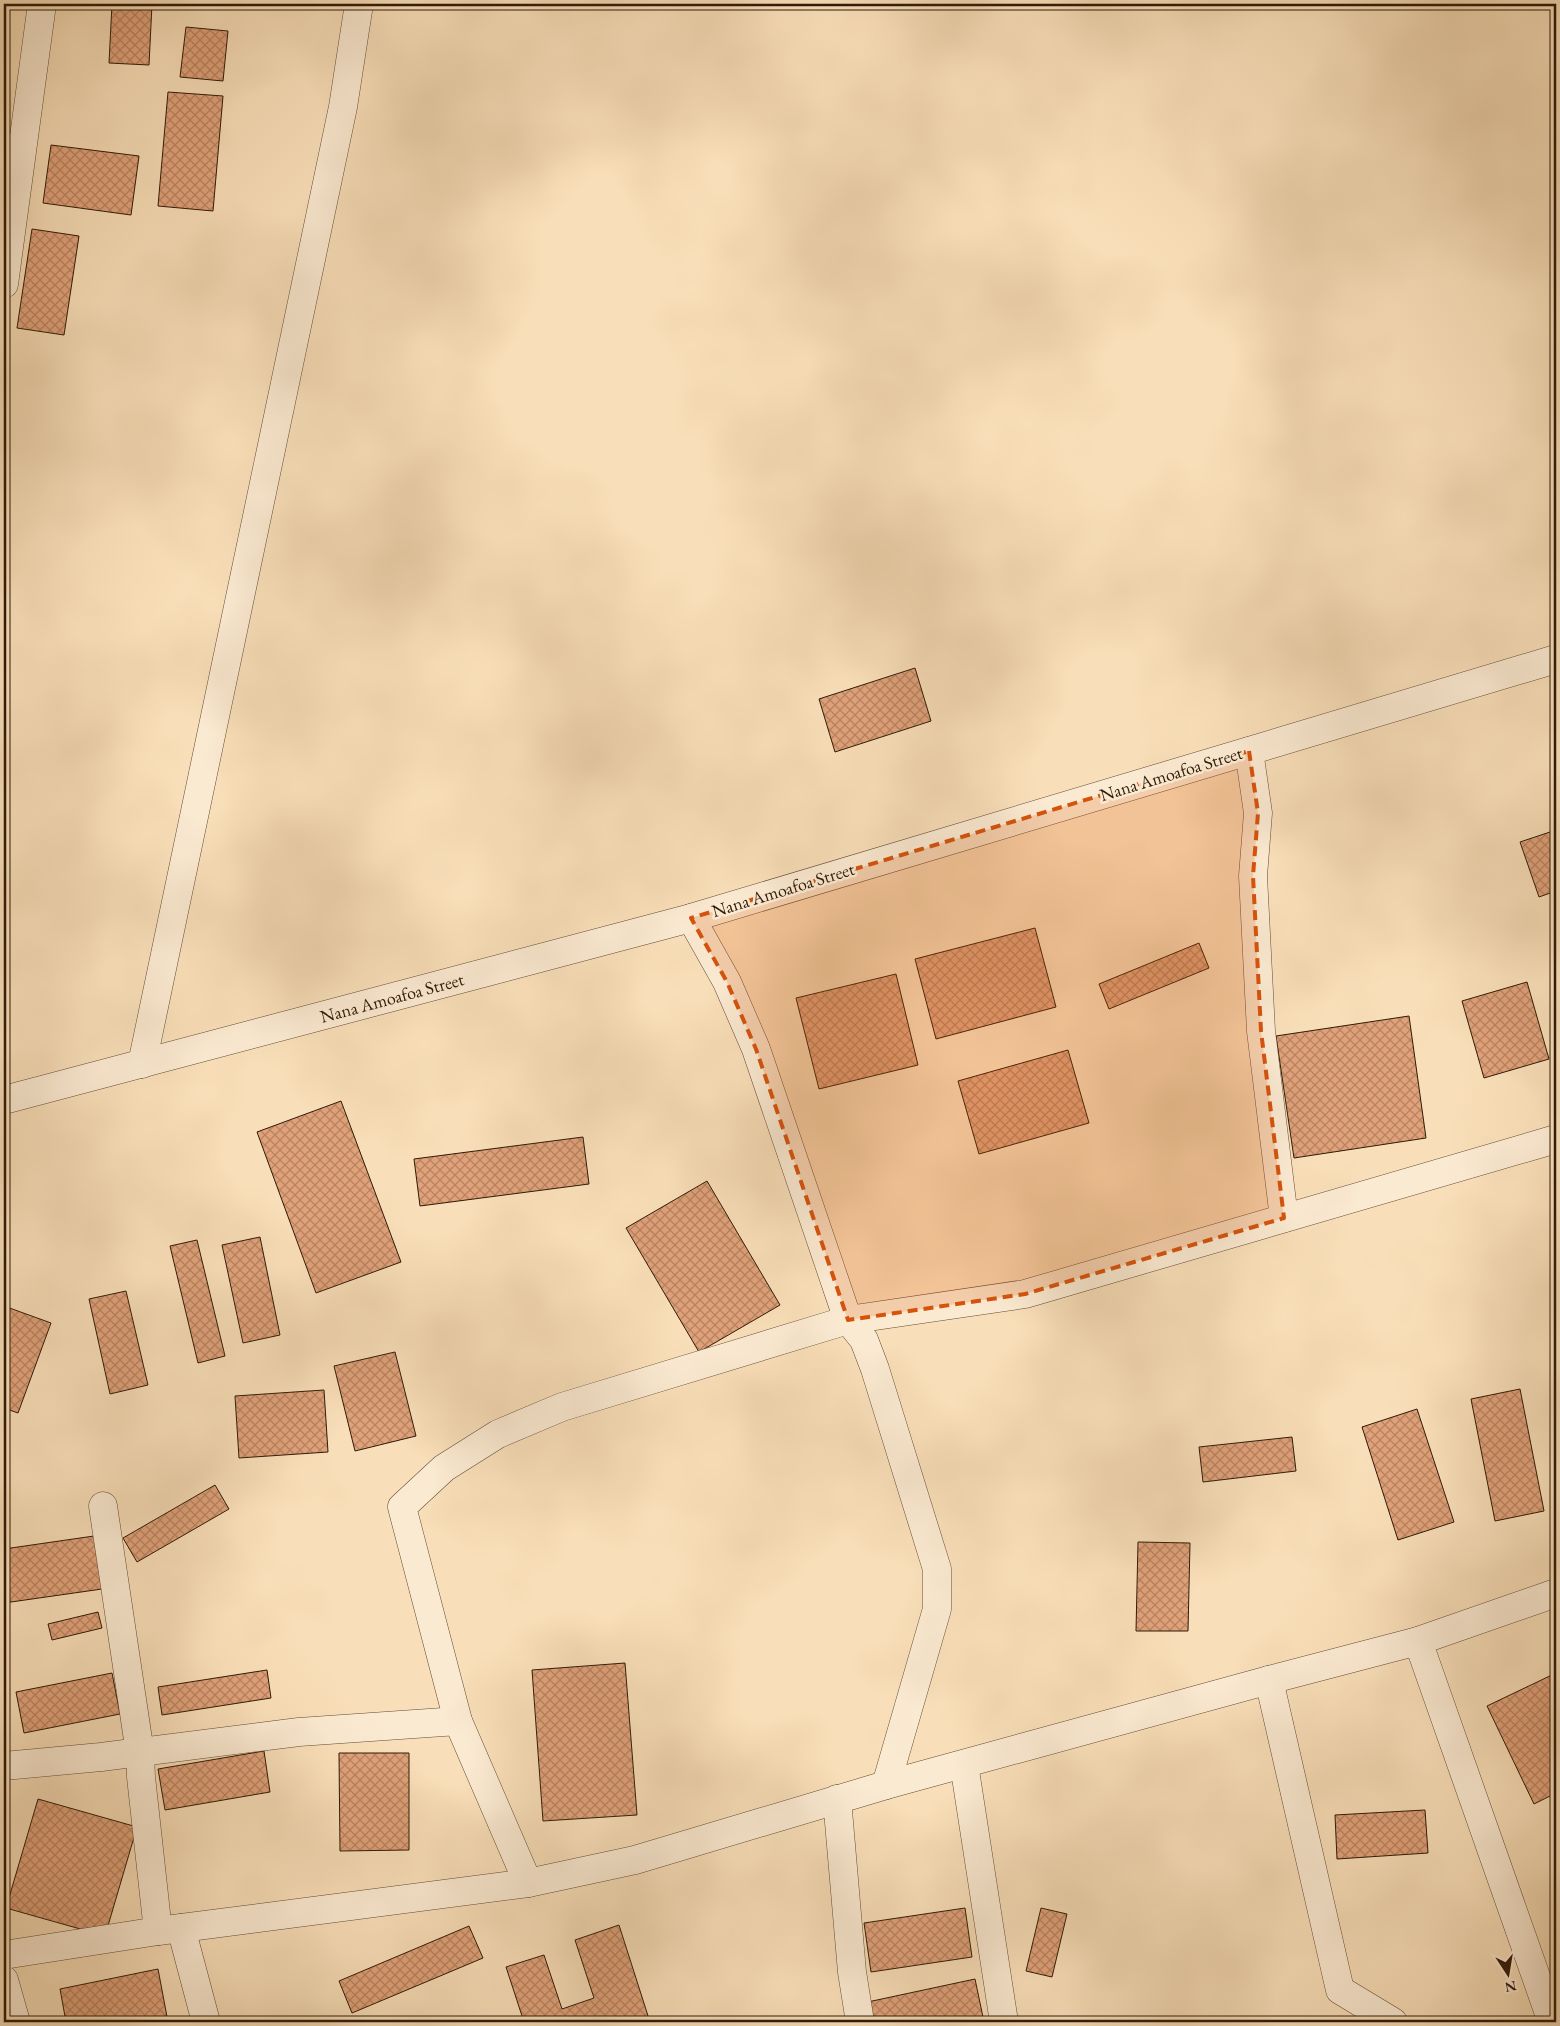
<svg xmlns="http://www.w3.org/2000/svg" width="1560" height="2026" viewBox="0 0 1560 2026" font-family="'EB Garamond',serif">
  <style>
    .building { fill: url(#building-cross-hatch); stroke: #2f1a08 }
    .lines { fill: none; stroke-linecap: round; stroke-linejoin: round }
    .minor-casing { stroke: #624b34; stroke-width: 29 }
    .minor { stroke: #fbead2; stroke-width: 28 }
    .marked { fill: #d6530c; fill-opacity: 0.2; stroke: #d6530c; stroke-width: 4; stroke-dasharray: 10 6; stroke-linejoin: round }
    .labels { text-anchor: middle; stroke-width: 5; stroke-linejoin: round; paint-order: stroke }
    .street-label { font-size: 18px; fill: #2f1a08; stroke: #fbead2 }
  </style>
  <defs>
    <pattern id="building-cross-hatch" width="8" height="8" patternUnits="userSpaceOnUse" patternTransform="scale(1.25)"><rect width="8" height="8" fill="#e1a27a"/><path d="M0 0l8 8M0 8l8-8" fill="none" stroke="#b78362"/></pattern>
  </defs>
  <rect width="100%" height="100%" fill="#f9dfb9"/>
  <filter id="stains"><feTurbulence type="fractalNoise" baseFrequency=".004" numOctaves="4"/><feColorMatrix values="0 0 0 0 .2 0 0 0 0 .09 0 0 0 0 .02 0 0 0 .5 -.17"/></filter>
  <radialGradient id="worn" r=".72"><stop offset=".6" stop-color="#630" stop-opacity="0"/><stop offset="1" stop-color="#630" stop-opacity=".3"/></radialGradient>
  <g class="building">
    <polygon points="112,4 152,4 149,65 109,63"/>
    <polygon points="186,27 228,31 223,81 180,77"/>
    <polygon points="168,92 223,96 213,211 158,206"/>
    <polygon points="51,145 139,156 131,215 43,203"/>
    <polygon points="32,229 79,236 64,335 17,328"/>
    <polygon points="915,668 931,721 835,752 819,699"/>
    <polygon points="1556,830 1556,891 1539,897 1520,842"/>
    <polygon points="1035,928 1056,1007 936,1039 915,959"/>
    <polygon points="1199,943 1209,968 1109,1009 1099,984"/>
    <polygon points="896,974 918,1065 819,1089 796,998"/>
    <polygon points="1527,982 1549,1059 1484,1078 1462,1001"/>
    <polygon points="1409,1016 1426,1138 1294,1158 1276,1036"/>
    <polygon points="1068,1050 1089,1123 979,1154 958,1081"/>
    <polygon points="341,1101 401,1262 316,1293 257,1132"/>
    <polygon points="583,1137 589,1184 420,1206 414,1159"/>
    <polygon points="707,1181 780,1305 699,1352 626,1228"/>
    <polygon points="260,1237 280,1335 243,1343 222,1245"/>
    <polygon points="197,1240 225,1356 198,1363 170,1246"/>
    <polygon points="126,1291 148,1385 110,1394 89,1299"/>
    <polygon points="4,1306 51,1323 18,1413 4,1408"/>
    <polygon points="395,1352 416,1436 355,1451 334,1366"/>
    <polygon points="1520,1389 1544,1511 1495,1521 1471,1399"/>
    <polygon points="324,1390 328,1452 239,1458 235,1396"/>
    <polygon points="1417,1409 1454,1522 1398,1540 1362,1427"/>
    <polygon points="1292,1437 1296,1471 1203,1482 1199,1447"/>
    <polygon points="215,1485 229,1509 137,1562 123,1538"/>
    <polygon points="94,1536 102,1589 4,1603 4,1549"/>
    <polygon points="1138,1542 1190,1543 1188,1631 1136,1631"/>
    <polygon points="98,1612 102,1628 52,1640 48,1624"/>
    <polygon points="625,1663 637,1815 543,1821 532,1670"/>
    <polygon points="267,1670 271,1698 162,1715 158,1687"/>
    <polygon points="112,1673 120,1714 24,1733 16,1692"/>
    <polygon points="1556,1673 1556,1793 1534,1804 1487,1706"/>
    <polygon points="264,1751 270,1792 165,1810 158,1769"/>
    <polygon points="339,1753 409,1753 409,1850 340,1851"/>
    <polygon points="38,1799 137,1827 105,1936 6,1908"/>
    <polygon points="1425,1810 1428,1853 1337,1859 1335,1815"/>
    <polygon points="965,1908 972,1957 871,1972 864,1923"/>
    <polygon points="1041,1908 1067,1914 1052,1977 1026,1971"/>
    <polygon points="619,1925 649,2019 639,2022 524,2022 506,1967 544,1955 562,2009 594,1998 575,1940"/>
    <polygon points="469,1926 483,1958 352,2013 339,1981"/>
    <polygon points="158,1969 168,2022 66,2022 60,1989"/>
    <polygon points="975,1979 984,2022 868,2022 863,2003"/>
    <polygon points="846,2018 847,2022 820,2022"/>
  </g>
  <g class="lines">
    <defs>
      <g id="minor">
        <polyline points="4,284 42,4"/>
        <polyline points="1249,751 1258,813 1253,876 1261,1031 1284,1218"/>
        <polyline points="691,918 727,982 756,1049 848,1320 1025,1294 1556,1139"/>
        <polyline points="142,1064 343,107 359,4"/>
        <polyline points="4,1100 691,918 1556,659"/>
        <polyline points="103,1506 140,1753 141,1777 158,1931"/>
        <polyline points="1418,1641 1552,2022"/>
        <polyline points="1269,1680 1340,1990 1393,2022"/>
        <polyline points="964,1764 1004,2022"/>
        <polyline points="4,1766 101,1757 299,1732 458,1721"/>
        <polyline points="837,1799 852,1972 860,2022"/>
        <polyline points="528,1883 458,1721 402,1507 444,1468 498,1434 562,1407 848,1320 864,1340 875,1369 937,1569 937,1609 886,1785"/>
        <polyline points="181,1928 206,2022"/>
        <polyline points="4,1955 158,1931 528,1883 635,1860 886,1785 1269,1680 1418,1641 1556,1593"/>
        <polyline points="4,1980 16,2022"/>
      </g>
    </defs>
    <use href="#minor" class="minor-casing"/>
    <use href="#minor" class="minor"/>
  </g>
  <path class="marked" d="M1249,751L1258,813L1253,876L1261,1031L1284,1218L1025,1294L848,1320L756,1049L727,982L691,918Z"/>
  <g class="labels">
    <g class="street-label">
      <text transform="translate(1171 774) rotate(-17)" y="6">Nana Amoafoa Street</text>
      <text transform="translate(783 890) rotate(-17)" y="6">Nana Amoafoa Street</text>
      <text transform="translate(392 998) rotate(-15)" y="6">Nana Amoafoa Street</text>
    </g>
  </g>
  <rect width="1560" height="2026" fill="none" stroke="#f9dfb9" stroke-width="20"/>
  <rect x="5" y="5" width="1550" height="2016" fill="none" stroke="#2f1a08" stroke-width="2.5"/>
  <rect x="10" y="10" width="1540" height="2006" fill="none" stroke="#2f1a08"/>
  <g transform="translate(1508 1974) rotate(168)" stroke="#fbead2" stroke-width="4" paint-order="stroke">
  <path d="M0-4L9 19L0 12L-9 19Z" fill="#2f1a08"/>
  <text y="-8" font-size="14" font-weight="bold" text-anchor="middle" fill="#2f1a08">N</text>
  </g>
  <rect width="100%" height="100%" filter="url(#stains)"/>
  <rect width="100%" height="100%" fill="url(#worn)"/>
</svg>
